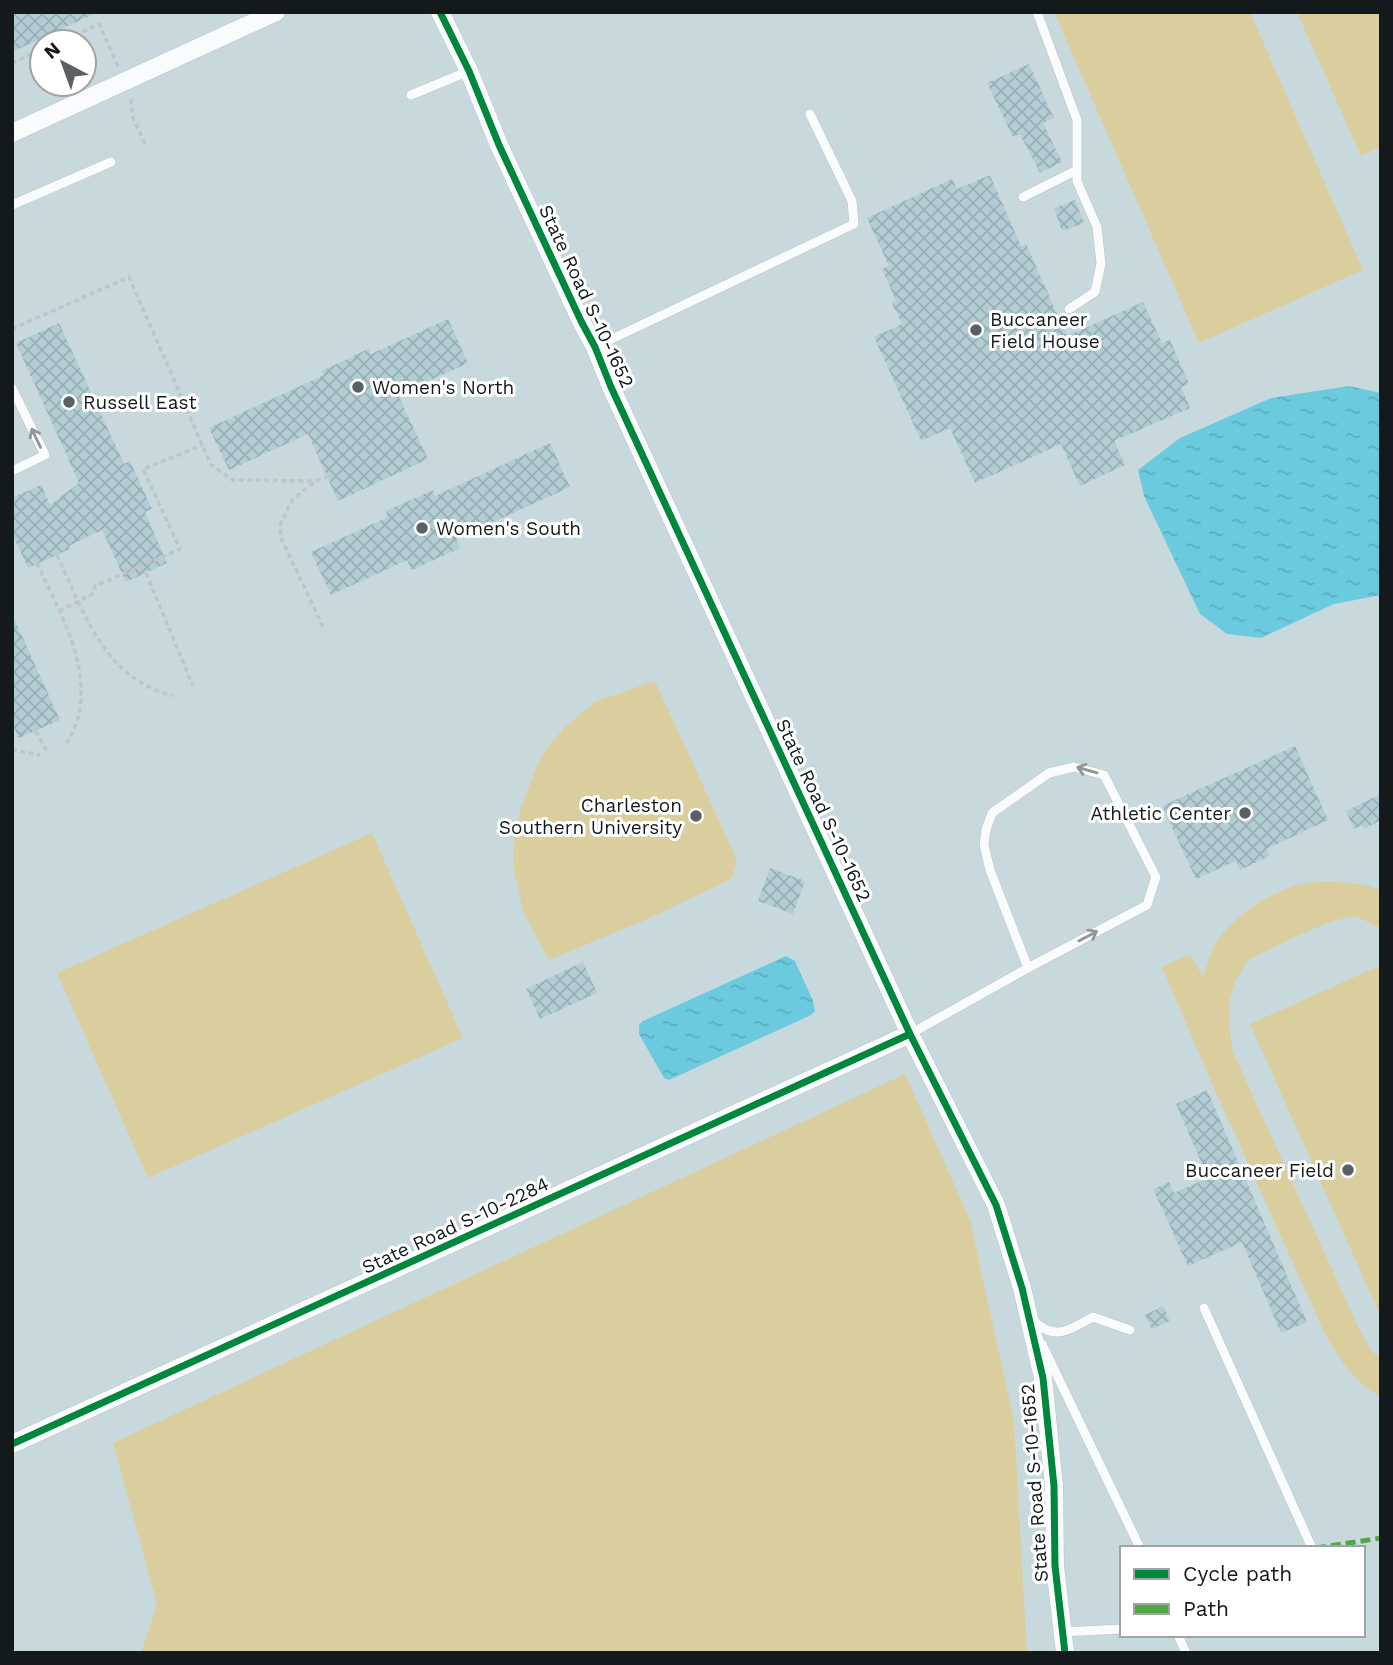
<svg xmlns="http://www.w3.org/2000/svg" width="1393" height="1665" viewBox="0 0 1393 1665" font-family="'Work Sans',sans-serif">
  <style>
    .built { fill: #c8d9de; fill-rule: evenodd }
    .green { fill: #dace9e }
    .water { fill: url(#water-ripples) }
    .building { fill: url(#building-cross-hatch) }
    .lines { fill: none; stroke-linecap: round; stroke-linejoin: round }
    .lane-casing { stroke: #bac1c3; stroke-width: 10 }
    .street-casing { stroke: #bac1c3; stroke-width: 19 }
    .path { stroke: #c1c4c5; stroke-width: 3.5; stroke-dasharray: 5 3.5; stroke-linecap: butt }
    .lane { stroke: #fafbfc; stroke-width: 9 }
    .street { stroke: #fafbfc; stroke-width: 18 }
    .quiet { stroke: #51a943; stroke-width: 5; stroke-dasharray: 10 5; stroke-linecap: butt }
    .cycleway-casing { stroke: #fff; stroke-width: 11 }
    .cycleway { stroke: #00873e; stroke-width: 7 }
    .oneway { stroke: #929697 }
    .poi-dot { fill: #5a6164; stroke: #fff; stroke-width: 2.5 }
    .labels { text-anchor: middle; stroke-width: 6; stroke-linejoin: round; paint-order: stroke }
    .street-label { font-size: 19px; fill: #141a1c; stroke: #fff }
    .poi-label { font-size: 19px; fill: #141a1c; stroke: #fff; text-anchor: start }
  </style>
  <defs>
    <pattern id="water-ripples" width="26" height="14" patternUnits="userSpaceOnUse" patternTransform="scale(1.75)"><rect width="26" height="14" fill="#6bcade"/><path d="M2 4q2-2 4 0t4 0M15 11q2-2 4 0t4 0" fill="none" stroke="#5cadbe"/></pattern>
    <pattern id="building-cross-hatch" width="8" height="8" patternUnits="userSpaceOnUse" patternTransform="scale(1.75)"><rect width="8" height="8" fill="#b2cdd4"/><path d="M0 0l8 8M0 8l8-8" fill="none" stroke="#98afb5"/></pattern>
  </defs>
  <rect width="100%" height="100%" fill="#dde6e9"/>
  <path class="built" d="M12,12H1381V1653H12ZM42,42H84V84H42ZM1122,1548H1363V1635H1122Z"/>
  <g class="green">
    <polygon points="1054,12 1250,12 1363,270 1199,343"/>
    <polygon points="1297,12 1381,12 1381,147 1361,156"/>
    <polygon points="655,681 737,860 731,879 650,918 549,960 523,912 513,865 514,838 521,807 538,763 546,749 564,728 594,702"/>
    <polygon points="372,833 463,1038 148,1178 57,973"/>
    <path d="M1340,882L1366,885L1381,890V928L1355,916L1333,921L1301,934L1248,960L1236,980L1230,999L1229,1025L1233,1052L1360,1331L1371,1350L1381,1359V1397C1355,1383 1339,1359 1325,1334L1209,1077L1162,967L1190,954L1203,977C1207,967 1209,955 1214,946C1231,916 1274,888 1307,883C1318,881 1329,882 1340,882Z"/>
    <polygon points="1381,965 1381,1317 1250,1024"/>
    <polygon points="905,1074 970,1220 1014,1421 1027,1653 141,1653 157,1604 113,1443"/>
  </g>
  <g class="water">
    <polygon points="1349,386 1381,393 1381,595 1334,604 1261,638 1227,634 1200,614 1144,496 1138,470 1180,438 1271,398"/>
    <polygon points="786,956 795,961 813,1001 815,1011 811,1015 669,1080 664,1078 639,1034 639,1025 643,1021"/>
  </g>
  <g class="building">
    <polygon points="12,12 98,12 12,52"/>
    <polygon points="1029,64 1054,118 1043,123 1062,162 1040,173 1020,134 1013,137 987,83"/>
    <polygon points="990,175 1021,246 1026,244 1067,336 1143,302 1162,343 1170,340 1189,384 1181,387 1190,408 1114,441 1125,465 1080,486 1061,444 975,483 950,428 921,441 874,337 902,324 892,303 896,301 882,269 889,266 867,218 952,179 957,189"/>
    <polygon points="1075,200 1084,223 1062,231 1054,208"/>
    <polygon points="448,319 468,363 398,395 428,459 338,501 308,434 229,470 209,428 324,375 322,371 368,349 371,354"/>
    <polygon points="59,323 124,464 130,461 152,509 145,512 167,563 126,582 102,530 69,546 70,549 28,568 12,533 12,498 41,485 50,505 79,483 16,343"/>
    <polygon points="550,443 570,487 456,539 460,548 412,570 407,560 331,595 311,552 388,517 386,511 433,490 435,496"/>
    <polygon points="12,614 60,720 19,738 12,724"/>
    <polygon points="1295,746 1328,820 1266,849 1270,856 1257,862 1240,870 1236,861 1196,879 1162,806"/>
    <polygon points="1381,794 1381,820 1364,829 1362,825 1354,829 1346,811"/>
    <polygon points="770,868 805,881 793,914 758,901"/>
    <polygon points="583,962 597,993 540,1019 526,989"/>
    <polygon points="1207,1090 1307,1322 1281,1333 1242,1242 1188,1266 1153,1189 1169,1182 1174,1193 1208,1178 1176,1104"/>
    <polygon points="1163,1306 1170,1321 1152,1329 1145,1315"/>
  </g>
  <g class="lines">
    <defs>
      <g id="lane">
        <polyline points="1037,12 1077,120 1077,181 1097,227 1101,264 1095,292 1069,309"/>
        <polyline points="411,95 469,71"/>
        <polyline points="1023,197 1077,170"/>
        <polyline points="12,205 111,162"/>
        <polyline points="595,347 854,224 852,201 810,114"/>
        <polyline points="12,388 45,455 12,471"/>
        <polyline points="910,1034 1028,968 1147,905 1156,877 1104,775 1074,767 1049,773 992,813 986,830 984,845 990,870 1028,968"/>
        <polyline points="1204,1308 1312,1548"/>
        <path d="M1034,1321C1056,1342 1070,1329 1093,1317L1130,1330"/>
        <polyline points="1042,1344 1140,1548"/>
        <polyline points="1062,1632 1122,1629"/>
        <polyline points="1178,1635 1186,1653"/>
      </g>
      <g id="street">
        <polyline points="440,12 469,71 499,145 581,321 595,347 611,387 910,1034 996,1205 1022,1288 1043,1378 1054,1486 1055,1566 1065,1653"/>
        <polyline points="12,133 276,12"/>
        <polyline points="12,1444 910,1034"/>
      </g>
    </defs>
    <use href="#lane" class="lane-casing"/>
    <use href="#street" class="street-casing"/>
    <g class="path">
      <polyline points="59,42 99,24 118,66"/>
      <polyline points="12,63 42,49"/>
      <polyline points="131,99 133,118 146,146"/>
      <polyline points="12,329 129,277 211,465 233,480 316,481"/>
      <path d="M57,555C78,600 99,662 147,686C154,690 164,693 172,696"/>
      <path d="M37,563C59,612 91,662 78,718C76,726 71,735 67,743"/>
      <polyline points="146,573 193,686"/>
      <polyline points="59,611 94,593 95,586 180,549 143,469 203,445"/>
      <polyline points="323,627 281,538 280,525 293,499 316,481 327,477"/>
      <polyline points="36,731 47,752"/>
      <polyline points="12,750 40,755"/>
    </g>
    <use href="#lane" class="lane"/>
    <use href="#street" class="street"/>
    <polyline class="quiet" points="1316,1548 1381,1538"/>
    <defs>
      <g id="cycleway">
        <polyline points="440,12 469,71 499,145 581,321 595,347 611,387 910,1034 996,1205 1022,1288 1043,1378 1054,1486 1055,1566 1065,1653"/>
        <polyline points="12,1444 910,1034"/>
      </g>
    </defs>
    <use href="#cycleway" class="cycleway-casing"/>
    <use href="#cycleway" class="cycleway"/>
  </g>
  <defs><path id="oneway-shaft" d="M-6 0H5M1.5-3L5.5 0L1.5 3" fill="none" stroke-width="1.6" stroke-linecap="round" stroke-linejoin="round" transform="scale(1.75)"/></defs>
  <g class="oneway">
    <use href="#oneway-shaft" transform="translate(36 438) rotate(-116)"/>
    <use href="#oneway-shaft" transform="translate(1087 770) rotate(-164)"/>
    <use href="#oneway-shaft" transform="translate(1088 936) rotate(-28)"/>
  </g>
  <g class="poi-dot">
    <circle cx="976" cy="330" r="7"/>
    <circle cx="358" cy="387" r="7"/>
    <circle cx="69" cy="402" r="7"/>
    <circle cx="422" cy="528" r="7"/>
    <circle cx="1245" cy="813" r="7"/>
    <circle cx="696" cy="816" r="7"/>
    <circle cx="1348" cy="1170" r="7"/>
  </g>
  <g class="labels">
    <g class="street-label">
      <text transform="translate(587 296) rotate(65)" y="7">State Road S-10-1652</text>
      <text transform="translate(824 810) rotate(65)" y="7">State Road S-10-1652</text>
      <text transform="translate(455 1225) rotate(-25)" y="7">State Road S-10-2284</text>
      <text transform="translate(1034 1483) rotate(-94)" y="7">State Road S-10-1652</text>
    </g>
    <g class="poi-label">
      <text x="990" y="326">Buccaneer<tspan x="990" dy="22">Field House</tspan></text>
      <text x="372" y="394">Women's North</text>
      <text x="83" y="409">Russell East</text>
      <text x="436" y="535">Women's South</text>
      <text x="682" y="812" text-anchor="end">Charleston<tspan x="682" dy="22">Southern University</tspan></text>
      <text x="1231" y="820" text-anchor="end">Athletic Center</text>
      <text x="1334" y="1177" text-anchor="end">Buccaneer Field</text>
    </g>
  </g>
  <rect width="1393" height="1665" fill="none" stroke="#141a1c" stroke-width="28"/>
  <rect x="1120" y="1546" width="245" height="91" fill="#ffffff" stroke="#a1a3a4" stroke-width="2"/>
  <rect x="1134" y="1569" width="35" height="10" fill="#00873e" stroke="#a1a3a4" stroke-width="2"/>
  <text x="1183" y="1581" font-size="21" fill="#141a1c">Cycle path</text>
  <rect x="1134" y="1604" width="35" height="10" fill="#51a943" stroke="#a1a3a4" stroke-width="2"/>
  <text x="1183" y="1616" font-size="21" fill="#141a1c">Path</text>
  <g transform="translate(63 63) rotate(319)"><circle r="33" fill="#ffffff" stroke="#a1a3a4" stroke-width="2"/>
  <path d="M0-5L12 26L0 18L-12 26Z" fill="#5a6164"/>
  <text y="-10" font-size="19" font-weight="bold" text-anchor="middle" fill="#141a1c">N</text>
  </g>
</svg>
